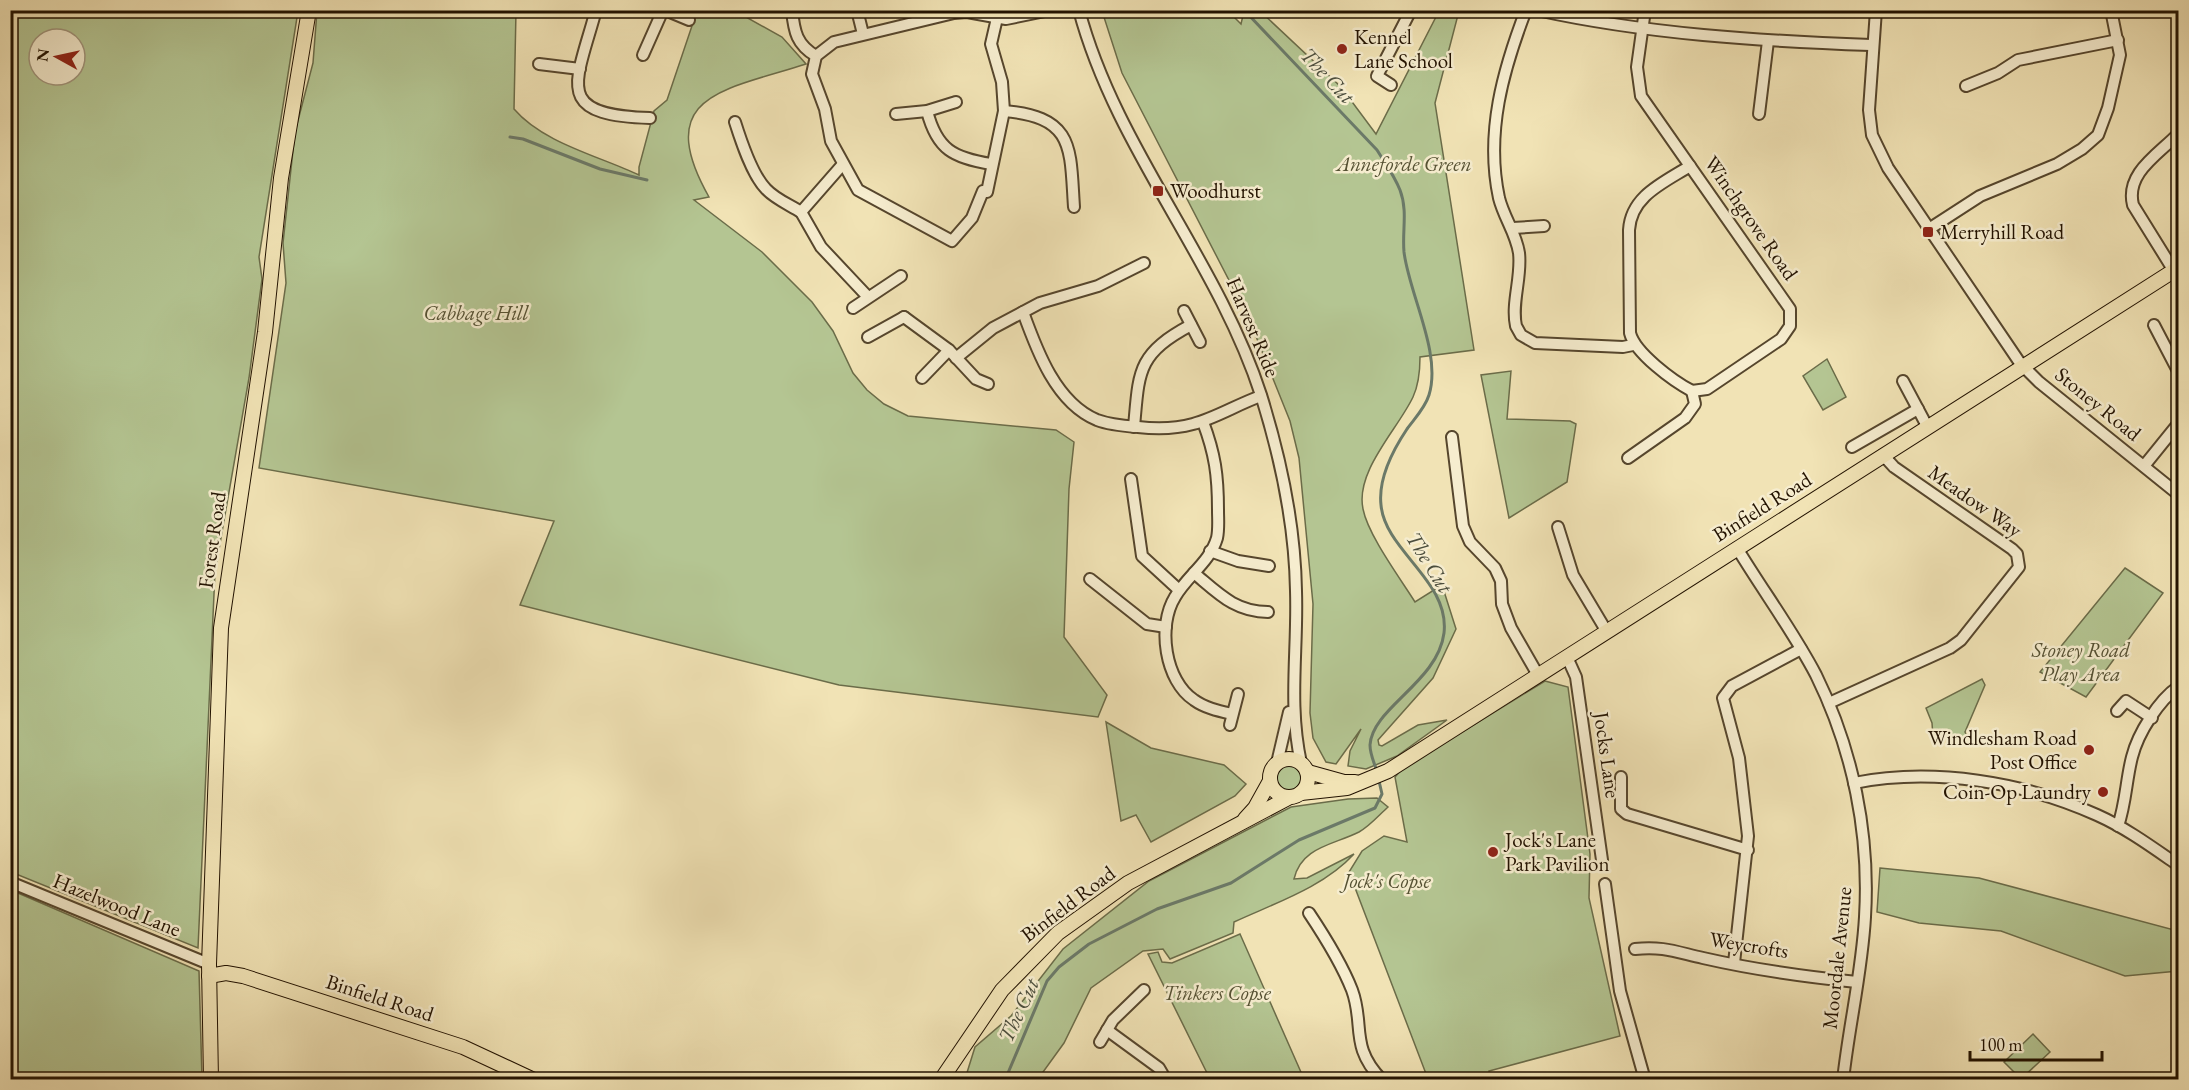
<svg xmlns="http://www.w3.org/2000/svg" width="2189" height="1090" viewBox="0 0 2189 1090" font-family="'EB Garamond',serif">
  <style>
    .green { fill: #b4c592; stroke: #6b6c49; stroke-width: 1.5; fill-rule: evenodd }
    .lines { fill: none; stroke-linecap: round; stroke-linejoin: round }
    .stream { stroke: #6b7968; stroke-width: 3 }
    .minor-casing { stroke: #56462d; stroke-width: 14 }
    .major-casing { stroke: #221200; stroke-width: 16 }
    .minor { stroke: #f6edcf; stroke-width: 10 }
    .major { stroke: #f1e3b5; stroke-width: 14 }
    .poi-dot { fill: #8f2418; stroke: #f6edcf; stroke-width: 2 }
    .labels { text-anchor: middle; stroke-width: 5; stroke-linejoin: round; paint-order: stroke }
    .poi-label { font-size: 21px; fill: #221200; stroke: #f6edcf; text-anchor: start }
    .park-label { font-size: 21px; font-style: italic; fill: #555133; stroke: #f6edcf }
    .street-label { font-size: 21px; fill: #221200; stroke: #f6edcf }
    .water-label { font-size: 22px; font-style: italic; fill: #4c4e3d; stroke: #f6edcf }
  </style>
  <rect width="100%" height="100%" fill="#f1e3b5"/>
  <filter id="stains"><feTurbulence type="fractalNoise" baseFrequency=".00333" numOctaves="4"/><feColorMatrix values="0 0 0 0 .2 0 0 0 0 .09 0 0 0 0 .02 0 0 0 .5 -.17"/></filter>
  <radialGradient id="worn" r=".72"><stop offset=".6" stop-color="#630" stop-opacity="0"/><stop offset="1" stop-color="#630" stop-opacity=".3"/></radialGradient>
  <g class="green">
    <path d="M10,11H298L259,257L262,279L249,378L215,572L198,948L11,872ZM39,39H75V75H39Z"/>
    <path d="M317,11H516L514,109C543,143 599,156 639,175V167L654,111L667,100L697,11H747L744,16L782,37L806,64C726,90 651,94 709,197L694,200L762,252L812,302L833,331L853,373L867,390L884,404L908,416L1056,430L1074,442L1069,489L1064,637L1107,695L1098,717L839,685L520,605L554,521L259,468L286,283L283,243L295,132L313,63Z"/>
    <path d="M1102,11H1228L1241,24L1244,11H1260L1341,87L1376,134L1439,11H1459L1435,103L1474,350L1420,357C1420,371 1419,384 1413,397C1398,429 1355,471 1363,509C1368,535 1400,578 1415,602L1442,585L1456,629L1433,678L1378,740L1379,745L1382,746L1418,725L1447,720L1397,756L1366,769L1348,766L1350,751L1361,729L1336,764L1326,762L1313,738L1310,713L1313,604L1299,458L1290,421L1249,319L1122,73Z"/>
    <polygon points="1827,359 1846,397 1823,410 1803,376"/>
    <polygon points="1511,371 1507,419 1570,421 1576,424 1567,482 1509,518 1481,375"/>
    <polygon points="2125,568 2163,593 2086,697 2040,672"/>
    <polygon points="1982,679 1985,685 1965,732 1968,738 1933,737 1932,723 1926,708"/>
    <polygon points="1545,681 1568,687 1590,854 1589,898 1620,1036 1489,1071 1491,1079 1428,1079 1349,872 1362,851 1384,836 1407,842 1395,777 1402,769"/>
    <polygon points="1106,722 1151,748 1224,765 1246,784 1235,796 1151,842 1136,815 1121,821"/>
    <circle cx="1290" cy="779" r="14"/>
    <path d="M1377,798L1388,807C1379,815 1370,826 1359,832C1333,845 1301,847 1294,879L1307,878L1354,854C1324,887 1275,903 1234,922L1233,933L1170,959L1163,949L1143,951L1091,988L1064,1043L1038,1079H965L975,1047L1011,1016L1063,949L1149,881L1291,807L1348,799Z"/>
    <polygon points="1880,868 1979,878 2178,931 2178,971 2125,976 2001,931 1919,923 1877,912"/>
    <polygon points="11,890 199,971 202,1079 11,1079"/>
    <polygon points="1240,934 1304,1079 1210,1079 1148,954 1158,952 1162,962 1172,963"/>
    <polygon points="2033,1034 2050,1052 2021,1079 2004,1062"/>
  </g>
  <g class="lines">
    <g class="stream">
      <path d="M1244,10L1377,150C1385,163 1394,175 1400,190C1408,211 1402,231 1404,252C1409,294 1442,353 1429,395C1425,408 1415,418 1407,429C1393,450 1378,479 1381,505C1385,551 1450,581 1444,633C1438,682 1372,708 1370,745C1370,754 1374,763 1377,771"/>
      <polyline points="510,137 523,139 600,169 647,180"/>
      <polyline points="1005,1080 1047,981 1059,967 1089,944 1157,909 1231,883 1299,840 1375,808 1382,794 1379,781"/>
    </g>
    <defs>
      <g id="minor">
        <path d="M596,10C576,84 552,115 650,118"/>
        <polyline points="665,10 689,20"/>
        <path d="M792,10C794,32 797,45 816,56"/>
        <polyline points="857,10 863,34"/>
        <path d="M1079,10C1116,149 1217,259 1261,395C1281,459 1295,524 1296,591C1298,650 1288,704 1301,763"/>
        <path d="M1526,10C1503,70 1485,133 1499,198C1504,218 1516,233 1519,253C1522,277 1511,303 1516,326L1521,335L1535,343L1623,347L1633,345"/>
        <path d="M1537,10C1646,34 1760,41 1871,45"/>
        <polyline points="1645,10 1637,67 1641,96 1790,309 1790,326 1781,339 1707,389 1692,391"/>
        <polyline points="1876,10 1869,110 1872,135 1888,168 2020,363 2039,382 2178,494"/>
        <polyline points="997,18 991,44 1002,82 1004,111 987,192 983,191 972,218 952,241 858,190 831,141 825,109 812,74 816,56 834,42 954,13 967,12 1006,19 1050,10"/>
        <polyline points="643,55 663,10"/>
        <polyline points="539,64 580,69"/>
        <polyline points="1391,85 1377,76 1411,10"/>
        <polyline points="1966,86 1998,73 2018,60 2118,40"/>
        <path d="M927,111C937,150 954,158 991,164"/>
        <path d="M1004,111C1075,117 1070,148 1074,207"/>
        <polyline points="896,114 927,111 956,102"/>
        <polyline points="1759,114 1768,41"/>
        <path d="M735,122C741,141 752,175 766,189C775,199 790,205 801,212"/>
        <polyline points="843,164 801,212 821,247 868,297"/>
        <path d="M1690,166C1663,183 1631,196 1629,230L1630,333C1635,353 1673,381 1692,391"/>
        <polyline points="1513,228 1544,226"/>
        <polyline points="1929,229 1980,196 2057,164 2082,149 2098,135 2108,108 2120,55 2111,10"/>
        <path d="M2174,271L2133,205C2125,173 2159,154 2178,134"/>
        <polyline points="853,308 901,276"/>
        <polyline points="1184,311 1200,342"/>
        <path d="M1023,312C1037,351 1056,403 1097,420C1110,425 1125,426 1138,427C1156,429 1175,429 1193,424C1216,418 1238,404 1261,396"/>
        <polyline points="904,317 949,350 976,379 988,384"/>
        <polyline points="2154,325 2178,371"/>
        <polyline points="868,337 904,317"/>
        <polyline points="956,358 993,328 1040,303 1098,286 1144,263"/>
        <polyline points="922,378 949,350"/>
        <polyline points="1903,381 1927,426"/>
        <path d="M1203,422C1215,454 1218,475 1218,510C1218,519 1219,529 1217,538C1210,562 1187,576 1175,597C1157,626 1165,681 1194,700C1205,708 1219,711 1232,714"/>
        <path d="M1134,427C1139,371 1137,354 1191,325"/>
        <polyline points="1452,437 1463,526 1470,542 1495,568 1501,581 1502,604 1511,628 1538,675"/>
        <polyline points="1852,447 1918,409"/>
        <polyline points="1628,458 1685,418 1695,404 1692,391"/>
        <polyline points="2144,466 2178,424"/>
        <polyline points="1131,479 1142,556 1179,590"/>
        <polyline points="1558,527 1573,575 1607,632"/>
        <path d="M1737,548C1763,591 1793,631 1816,675C1853,750 1870,834 1865,917C1862,972 1849,1025 1843,1080"/>
        <polyline points="1210,551 1238,561 1269,566"/>
        <path d="M1194,573C1218,593 1235,612 1268,612"/>
        <polyline points="1090,579 1147,624 1166,627"/>
        <polyline points="1567,657 1576,677 1602,860"/>
        <polyline points="1829,703 1950,648 1961,640 2019,567 2017,554 2012,549 1894,467 1883,455"/>
        <polyline points="2117,711 2126,701 2152,718"/>
        <polyline points="1230,725 1238,694"/>
        <polyline points="1277,763 1289,712"/>
        <polyline points="1621,777 1621,809 1627,814 1748,850"/>
        <path d="M1854,783C1933,767 2024,782 2097,815C2126,828 2152,847 2178,865"/>
        <path d="M2118,826C2126,803 2126,780 2132,757C2138,733 2159,700 2178,687"/>
        <polyline points="10,882 209,964"/>
        <polyline points="1605,884 1620,991 1645,1080"/>
        <path d="M1309,913C1325,937 1341,962 1352,990C1365,1025 1349,1046 1382,1080"/>
        <path d="M1635,949C1663,946 1676,952 1703,958C1751,969 1807,977 1857,982"/>
        <polyline points="1734,963 1748,836 1739,758 1723,698 1732,686 1801,649"/>
        <polyline points="1107,1030 1159,1068 1166,1080"/>
        <polyline points="1100,1042 1113,1020 1144,990"/>
      </g>
      <g id="major">
        <circle cx="1289" cy="778" r="19"/>
        <polyline points="1308,772 1344,782 1355,782"/>
        <polyline points="1301,793 1347,788 1388,771 2178,268"/>
        <polyline points="1245,819 1255,808 1270,781"/>
        <polyline points="209,976 226,973 243,976 463,1047 534,1080"/>
        <polyline points="211,1080 209,964 221,628 265,332 281,178 309,10"/>
        <polyline points="941,1080 1002,990 1058,933 1128,883 1290,797"/>
      </g>
    </defs>
    <use href="#minor" class="minor-casing"/>
    <use href="#major" class="major-casing"/>
    <use href="#minor" class="minor"/>
    <use href="#major" class="major"/>
  </g>
  <g class="poi-dot">
    <circle cx="1342" cy="49" r="6"/>
    <rect x="1152" y="185" width="12" height="12" rx="3"/>
    <rect x="1922" y="226" width="12" height="12" rx="3"/>
    <circle cx="2089" cy="750" r="6"/>
    <circle cx="2103" cy="792" r="6"/>
    <circle cx="1493" cy="852" r="6"/>
  </g>
  <g class="labels">
    <g class="poi-label">
      <text x="1354" y="44">Kennel<tspan x="1354" dy="24">Lane School</tspan></text>
      <text x="1170" y="198">Woodhurst</text>
      <text x="1940" y="239">Merryhill Road</text>
      <text x="2077" y="745" text-anchor="end">Windlesham Road<tspan x="2077" dy="24">Post Office</tspan></text>
      <text x="2091" y="799" text-anchor="end">Coin-Op Laundry</text>
      <text x="1505" y="847">Jock's Lane<tspan x="1505" dy="24">Park Pavilion</tspan></text>
    </g>
    <g class="park-label">
      <text x="1404" y="171">Anneforde Green</text>
      <text x="476" y="320">Cabbage Hill</text>
      <text x="2081" y="657">Stoney Road<tspan x="2081" dy="24">Play Area</tspan></text>
      <text x="1387" y="888">Jock's Copse</text>
      <text x="1217" y="1000">Tinkers Copse</text>
    </g>
    <g class="street-label">
      <text transform="translate(1751 218) rotate(55)" y="7">Winchgrove Road</text>
      <text transform="translate(1253 327) rotate(67)" y="7">Harvest Ride</text>
      <text transform="translate(2098 404) rotate(39)" y="7">Stoney Road</text>
      <text transform="translate(1975 501) rotate(35)" y="7">Meadow Way</text>
      <text transform="translate(1762 507) rotate(-32)" y="7">Binfield Road</text>
      <text transform="translate(212 540) rotate(-82)" y="7">Forest Road</text>
      <text transform="translate(1607 755) rotate(82)" y="7">Jocks Lane</text>
      <text transform="translate(1068 904) rotate(-37)" y="7">Binfield Road</text>
      <text transform="translate(117 905) rotate(22)" y="7">Hazelwood Lane</text>
      <text transform="translate(1749 945) rotate(9)" y="7">Weycrofts</text>
      <text transform="translate(1837 958) rotate(-84)" y="7">Moordale Avenue</text>
      <text transform="translate(380 998) rotate(18)" y="7">Binfield Road</text>
    </g>
    <g class="water-label">
      <text transform="translate(1328 75) rotate(47)" y="8">The Cut</text>
      <text transform="translate(1430 562) rotate(58)" y="8">The Cut</text>
      <text transform="translate(1018 1010) rotate(-65)" y="8">The Cut</text>
    </g>
  </g>
  <rect width="2189" height="1090" fill="none" stroke="#f1e3b5" stroke-width="36"/>
  <rect x="12" y="12" width="2165" height="1066" fill="none" stroke="#221200" stroke-width="3"/>
  <rect x="18" y="18" width="2153" height="1054" fill="none" stroke="#221200" stroke-width="1.5"/>
  <g transform="translate(57 57) rotate(278)"><circle r="28" fill="#f6edcf" stroke="#a1957c" stroke-width="1.5"/>
  <path d="M0-4.5L10 22L0 15L-10 22Z" fill="#8f2418"/>
  <text y="-9" font-size="16" font-weight="bold" text-anchor="middle" fill="#221200">N</text>
  </g>
  <path d="M1970 1051v9h132v-9" fill="none" stroke="#221200" stroke-width="3"/>
  <text x="1979" y="1051" font-size="18" fill="#221200" stroke="#f6edcf" stroke-width="4.5" paint-order="stroke">100 m</text>
  <rect width="100%" height="100%" filter="url(#stains)"/>
  <rect width="100%" height="100%" fill="url(#worn)"/>
</svg>
